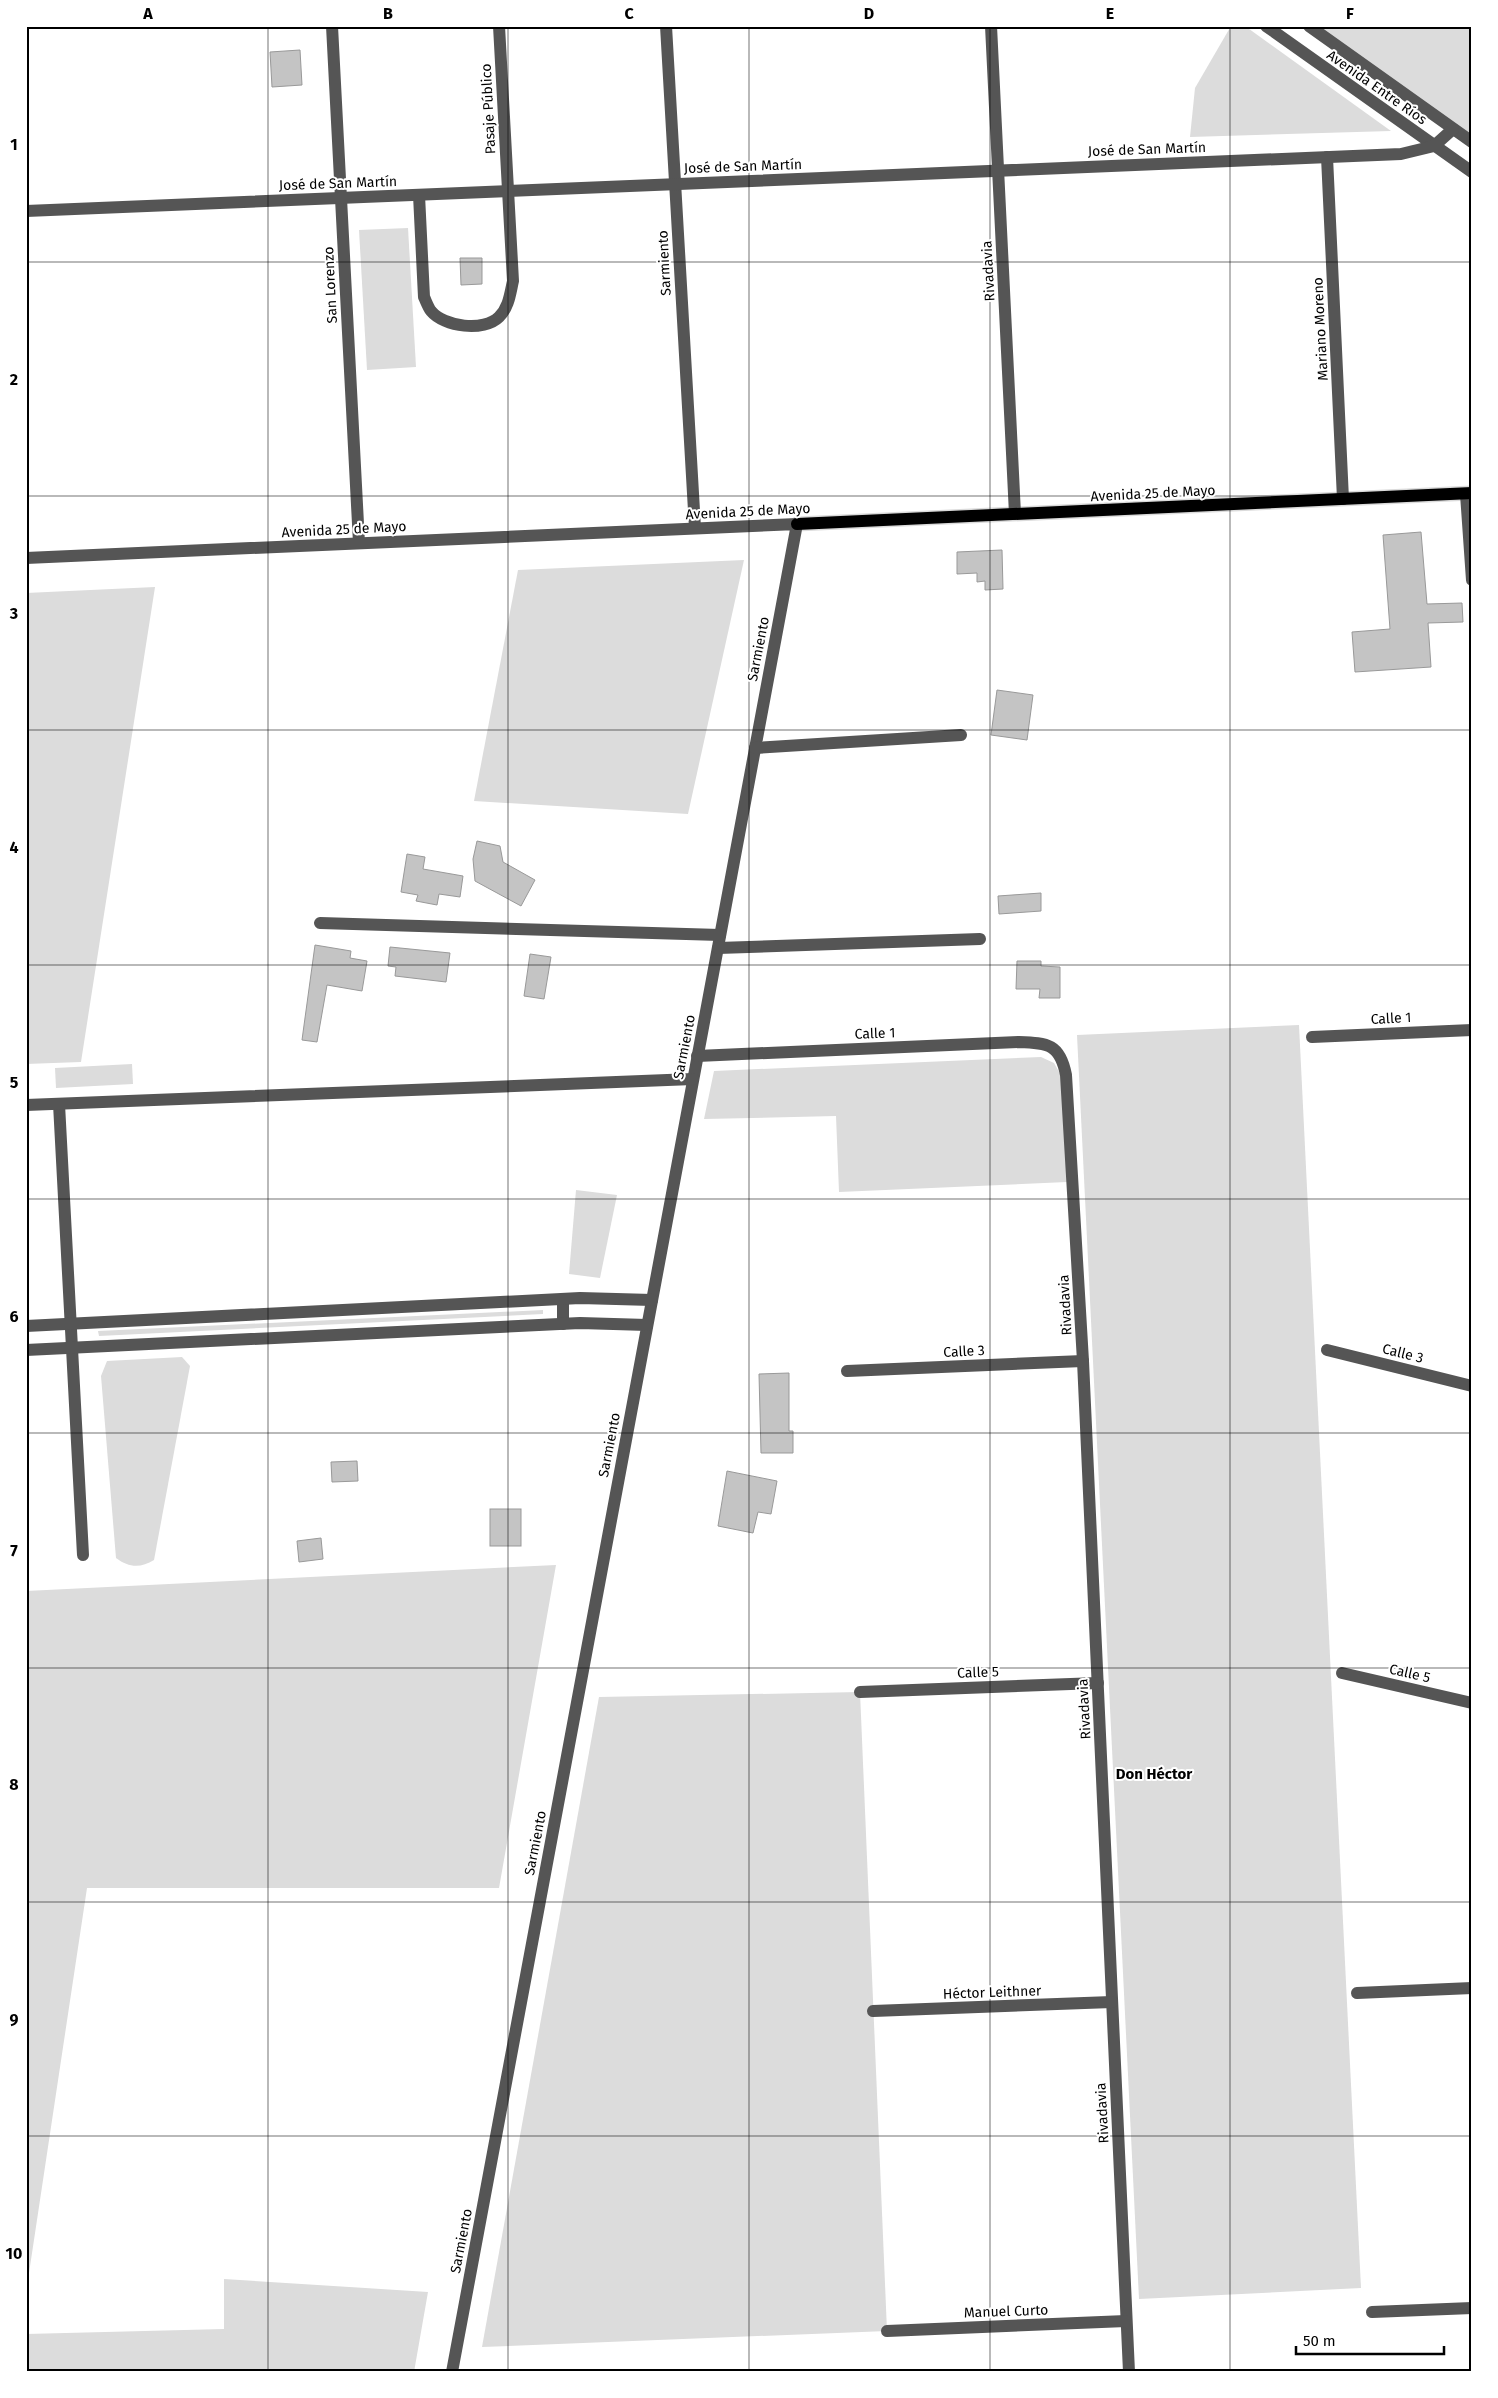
<svg xmlns="http://www.w3.org/2000/svg" width="1498" height="2398" viewBox="0 0 1498 2398" font-family="'Fira Sans',sans-serif">
  <style>
    .green { fill: #dcdcdc }
    .building { fill: #c4c4c4; stroke: #999 }
    .lines { fill: none; stroke-linecap: round; stroke-linejoin: round }
    .major-casing { stroke: #dbdbdb; stroke-width: 15 }
    .minor { stroke: #555; stroke-width: 12 }
    .major { stroke: #000; stroke-width: 12 }
    .grid { fill: none; stroke: #000; stroke-width: 1; stroke-opacity: 0.55 }
    .labels { text-anchor: middle; stroke-width: 4; stroke-linejoin: round; paint-order: stroke }
    .street-label { font-size: 14px; fill: #000; stroke: #fff }
    .neighbourhood-label { font-size: 15px; font-weight: bold; fill: #000; stroke: #fff }
    .neatline { fill: none; stroke: #000; stroke-width: 2 }
    .grid-label { font-size: 16px; text-anchor: middle; font-weight: bold; fill: #000 }
  </style>
  <rect width="100%" height="100%" fill="#fff"/>
  <g class="green">
    <polygon points="1231,26 1245,26 1391,131 1190,137 1195,88"/>
    <polygon points="1309,26 1472,26 1472,142"/>
    <polygon points="408,228 416,367 367,370 359,230"/>
    <polygon points="744,560 688,814 474,801 518,570"/>
    <polygon points="155,587 81,1062 26,1064 26,593"/>
    <polygon points="1299,1025 1361,2288 1139,2299 1077,1035"/>
    <polygon points="1041,1057 1054,1063 1062,1077 1067,1182 839,1192 836,1116 704,1119 714,1071"/>
    <polygon points="132,1064 133,1084 56,1088 55,1068"/>
    <polygon points="576,1190 617,1195 600,1278 569,1274"/>
    <polygon points="543,1310 543,1314 99,1336 98,1331"/>
    <path d="M182,1357L190,1366L154,1560C141,1568 129,1568 116,1558L101,1376L107,1361Z"/>
    <polygon points="556,1565 499,1888 87,1888 26,2293 26,1591"/>
    <polygon points="860,1692 887,2331 482,2347 599,1697"/>
    <polygon points="224,2279 428,2292 414,2372 26,2372 26,2334 224,2329"/>
  </g>
  <g class="building">
    <polygon points="300,50 302,85 272,87 270,52"/>
    <polygon points="460,258 482,258 482,284 461,285"/>
    <polygon points="1421,532 1427,604 1462,603 1463,622 1428,623 1431,667 1355,672 1352,632 1390,629 1383,535"/>
    <polygon points="1002,550 1003,589 985,590 985,581 977,582 977,573 957,574 957,552"/>
    <polygon points="997,690 1033,695 1027,740 991,735"/>
    <polygon points="477,841 500,846 503,862 535,880 521,906 475,881 473,859"/>
    <polygon points="407,854 425,857 423,869 463,876 460,897 439,894 437,905 416,901 418,895 401,892"/>
    <polygon points="1041,893 1041,911 999,914 998,896"/>
    <polygon points="315,945 351,951 350,958 367,961 362,991 327,985 317,1042 302,1040"/>
    <polygon points="390,947 450,953 446,982 395,976 396,967 388,966"/>
    <polygon points="530,954 551,957 544,999 524,996"/>
    <polygon points="1017,961 1041,961 1041,966 1060,967 1060,998 1039,998 1040,989 1016,989"/>
    <polygon points="789,1373 789,1431 793,1431 793,1453 761,1453 759,1374"/>
    <polygon points="357,1461 358,1481 332,1482 331,1462"/>
    <polygon points="727,1471 777,1481 771,1514 758,1512 753,1533 718,1526"/>
    <rect x="490" y="1509" width="31" height="37"/>
    <polygon points="321,1538 323,1559 299,1562 297,1541"/>
  </g>
  <g class="lines">
    <defs>
      <polyline id="major" points="797,524 1472,493"/>
    </defs>
    <use href="#major" class="major-casing"/>
    <g class="minor">
      <polyline points="332,26 359,543"/>
      <polyline points="666,26 695,528"/>
      <polyline points="991,26 1015,514"/>
      <polyline points="1266,26 1472,172"/>
      <polyline points="1309,26 1472,142"/>
      <polyline points="1327,157 1343,499"/>
      <path d="M419,195L424,297C426,301 428,307 431,311C444,327 484,332 499,317C509,307 510,294 513,281L499,26"/>
      <polyline points="26,211 1401,154 1434,146 1453,129"/>
      <polyline points="1466,494 1472,580"/>
      <polyline points="26,558 797,524 452,2372"/>
      <polyline points="755,748 961,735"/>
      <polyline points="320,923 720,935"/>
      <polyline points="718,948 980,939"/>
      <polyline points="1312,1037 1472,1030"/>
      <path d="M697,1056L1019,1042C1048,1043 1060,1044 1066,1075L1083,1361L1129,2372"/>
      <polyline points="59,1104 83,1555"/>
      <polyline points="26,1105 693,1079"/>
      <polyline points="563,1299 563,1324"/>
      <polyline points="26,1326 580,1298 652,1300"/>
      <polyline points="26,1350 580,1323 647,1325"/>
      <polyline points="1327,1350 1472,1386"/>
      <polyline points="847,1371 1083,1361"/>
      <polyline points="1342,1673 1472,1703"/>
      <polyline points="860,1692 1098,1683"/>
      <polyline points="1357,1993 1472,1988"/>
      <polyline points="873,2011 1112,2002"/>
      <polyline points="1372,2312 1472,2308"/>
      <polyline points="887,2331 1126,2321"/>
    </g>
    <use href="#major" class="major"/>
  </g>
  <path class="grid" d="M268,26V2372M508,26V2372M749,26V2372M990,26V2372M1230,26V2372M26,262H1472M26,496H1472M26,730H1472M26,965H1472M26,1199H1472M26,1433H1472M26,1668H1472M26,1902H1472M26,2136H1472"/>
  <g class="labels">
    <g class="street-label">
      <text transform="translate(1377 87) rotate(35)" y="5">Avenida Entre Ríos</text>
      <text transform="translate(488 109) rotate(-93)" y="5">Pasaje Público</text>
      <text transform="translate(1147 149) rotate(-2)" y="5">José de San Martín</text>
      <text transform="translate(743 166) rotate(-2)" y="5">José de San Martín</text>
      <text transform="translate(338 183) rotate(-2)" y="5">José de San Martín</text>
      <text transform="translate(664 263) rotate(-93)" y="5">Sarmiento</text>
      <text transform="translate(988 271) rotate(-93)" y="5">Rivadavia</text>
      <text transform="translate(330 285) rotate(-93)" y="5">San Lorenzo</text>
      <text transform="translate(1320 329) rotate(-93)" y="5">Mariano Moreno</text>
      <text transform="translate(1153 493) rotate(-3)" y="5">Avenida 25 de Mayo</text>
      <text transform="translate(748 511) rotate(-3)" y="5">Avenida 25 de Mayo</text>
      <text transform="translate(344 529) rotate(-3)" y="5">Avenida 25 de Mayo</text>
      <text transform="translate(758 649) rotate(-79)" y="5">Sarmiento</text>
      <text transform="translate(1391 1018) rotate(-3)" y="5">Calle 1</text>
      <text transform="translate(875 1033) rotate(-2)" y="5">Calle 1</text>
      <text transform="translate(684 1047) rotate(-79)" y="5">Sarmiento</text>
      <text transform="translate(1065 1305) rotate(-93)" y="5">Rivadavia</text>
      <text transform="translate(964 1351) rotate(-3)" y="5">Calle 3</text>
      <text transform="translate(1403 1353) rotate(14)" y="5">Calle 3</text>
      <text transform="translate(609 1445) rotate(-79)" y="5">Sarmiento</text>
      <text transform="translate(978 1672) rotate(-2)" y="5">Calle 5</text>
      <text transform="translate(1410 1673) rotate(13)" y="5">Calle 5</text>
      <text transform="translate(1084 1709) rotate(-93)" y="5">Rivadavia</text>
      <text transform="translate(535 1843) rotate(-79)" y="5">Sarmiento</text>
      <text transform="translate(992 1992) rotate(-2)" y="5">Héctor Leithner</text>
      <text transform="translate(1102 2113) rotate(-93)" y="5">Rivadavia</text>
      <text transform="translate(461 2241) rotate(-79)" y="5">Sarmiento</text>
      <text transform="translate(1006 2311) rotate(-2)" y="5">Manuel Curto</text>
    </g>
    <g class="neighbourhood-label">
      <text x="1154" y="1779">Don Héctor</text>
    </g>
  </g>
  <rect width="1498" height="2398" fill="none" stroke="#ffffff" stroke-width="55"/>
  <path d="M1296 2346v8h148v-8" fill="none" stroke="#000000" stroke-width="2.5"/>
  <text x="1303" y="2346" font-size="15" fill="#000000" stroke="#ffffff" stroke-width="4" paint-order="stroke">50 m</text>
  <rect x="28" y="28" width="1442" height="2342" class="neatline"/>
  <g class="grid-label">
    <text x="148" y="19">A</text>
    <text x="388" y="19">B</text>
    <text x="629" y="19">C</text>
    <text x="869" y="19">D</text>
    <text x="1110" y="19">E</text>
    <text x="1350" y="19">F</text>
    <text x="14" y="150">1</text>
    <text x="14" y="385">2</text>
    <text x="14" y="619">3</text>
    <text x="14" y="853">4</text>
    <text x="14" y="1088">5</text>
    <text x="14" y="1322">6</text>
    <text x="14" y="1556">7</text>
    <text x="14" y="1790">8</text>
    <text x="14" y="2025">9</text>
    <text x="14" y="2259">10</text>
  </g>
</svg>
